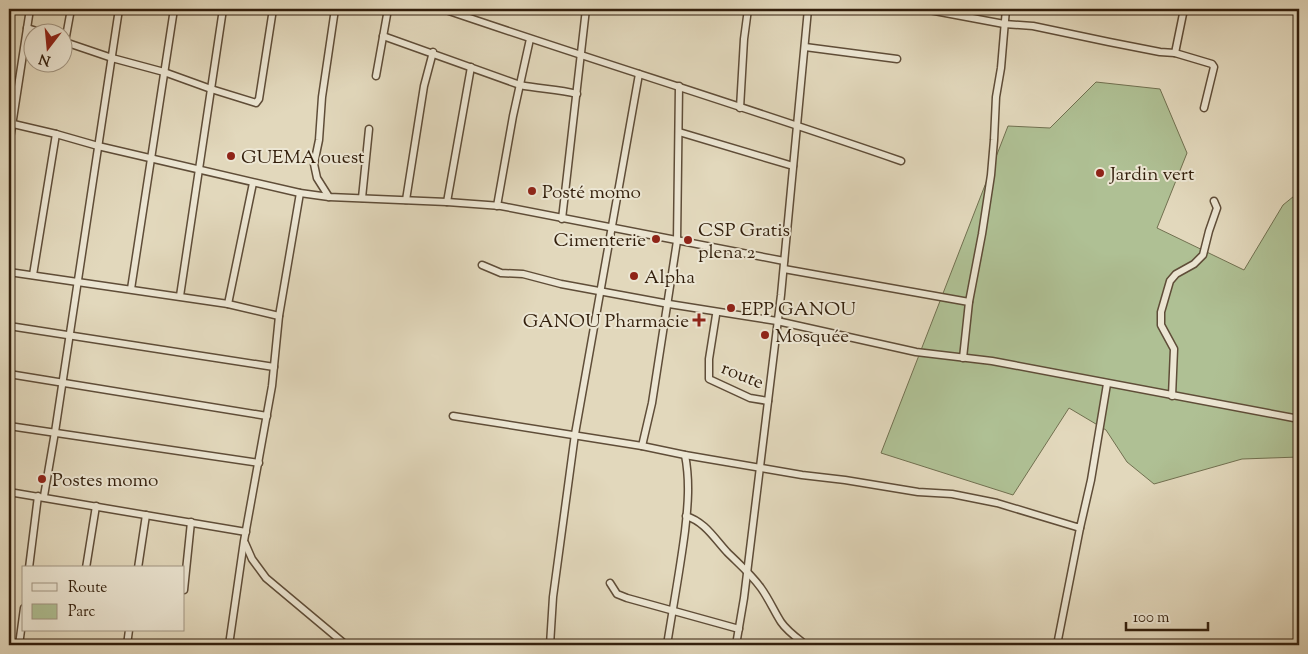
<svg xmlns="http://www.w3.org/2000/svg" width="1308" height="654" viewBox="0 0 1308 654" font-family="'Sorts Mill Goudy',serif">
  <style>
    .green { fill: #afc094; stroke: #717050 }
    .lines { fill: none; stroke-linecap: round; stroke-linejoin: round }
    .street-casing { stroke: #5f4d38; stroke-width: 9 }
    .street { stroke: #ece6d3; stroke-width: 6 }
    .poi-dot { fill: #8f2418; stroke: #ece6d3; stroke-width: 2 }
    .labels { text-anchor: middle; stroke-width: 4; stroke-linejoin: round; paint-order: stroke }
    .poi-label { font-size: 19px; fill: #331f0c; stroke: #ece6d3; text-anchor: start }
    .street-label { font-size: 19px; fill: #331f0c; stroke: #ece6d3 }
  </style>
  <rect width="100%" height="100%" fill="#e2d8bc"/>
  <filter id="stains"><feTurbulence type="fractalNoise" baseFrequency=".004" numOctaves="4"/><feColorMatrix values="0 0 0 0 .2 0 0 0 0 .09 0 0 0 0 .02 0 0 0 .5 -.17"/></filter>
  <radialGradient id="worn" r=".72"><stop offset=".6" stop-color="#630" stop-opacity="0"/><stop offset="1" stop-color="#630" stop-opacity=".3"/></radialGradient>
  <polygon class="green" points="1096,82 1160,89 1187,153 1157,228 1244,270 1283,205 1299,192 1299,457 1242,459 1154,484 1127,462 1106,430 1069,408 1013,495 881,453 1008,126 1050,128"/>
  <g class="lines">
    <defs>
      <g id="street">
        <path d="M443,9C595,61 749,108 901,161"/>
        <polyline points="924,9 1004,24 1033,26 1109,42 1160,52 1175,53 1212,64 1214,67 1204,108"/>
        <polyline points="27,28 40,32"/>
        <path d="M383,36L520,85C539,89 558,89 577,94"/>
        <polyline points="62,41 112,58 164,72 211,89 256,103 259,99 273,9"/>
        <polyline points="65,42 71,9"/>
        <polyline points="805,47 897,59"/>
        <polyline points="1175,53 1184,9"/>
        <polyline points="376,76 388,9"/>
        <polyline points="740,108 744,39 748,9"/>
        <polyline points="9,123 56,134 98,146 300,193 329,197 447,202 501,206 784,261"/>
        <polyline points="679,132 793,166"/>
        <polyline points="9,145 30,9"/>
        <polyline points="329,197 317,178 314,164 319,140 322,97 335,9"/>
        <polyline points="362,198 369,129"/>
        <polyline points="406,200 424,86 433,52"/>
        <polyline points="447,202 471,67"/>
        <polyline points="497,206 513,116 530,39"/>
        <polyline points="562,219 586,9"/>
        <polyline points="482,265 501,273 523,274 561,284 669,304 777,321 916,352 992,361 1299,419"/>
        <polyline points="784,269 969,302"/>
        <polyline points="9,272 228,304 279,316"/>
        <polyline points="33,275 56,134"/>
        <polyline points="131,289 174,9"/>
        <polyline points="180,296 223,9"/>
        <polyline points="228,304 253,183"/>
        <polyline points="716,315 709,359 709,379 750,398 768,401"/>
        <polyline points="9,326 274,367"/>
        <polyline points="963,358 969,302 982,234 991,175 994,140 996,97 1001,68 1006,9"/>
        <polyline points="9,374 267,416"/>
        <polyline points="1172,396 1174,349 1161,325 1161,312 1170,281 1176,274 1194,264 1203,255 1209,231 1217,208 1214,201"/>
        <polyline points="453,416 642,446 685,455 802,475 845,480 918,492 952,494 997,503 1080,528 1091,480 1107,384"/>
        <polyline points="9,426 259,463"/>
        <polyline points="642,446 652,403 677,241 679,86"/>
        <polyline points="9,492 246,532"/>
        <polyline points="44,496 55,432 119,9"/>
        <path d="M686,516C705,522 714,538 727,552C739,564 751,574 761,588C769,599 774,611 781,622C787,631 797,638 806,645"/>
        <polyline points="245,543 252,559 266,578 346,645"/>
        <polyline points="29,568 38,496"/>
        <polyline points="86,568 96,506"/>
        <polyline points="138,568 146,515"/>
        <polyline points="610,583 617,594 627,598 739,629"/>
        <polyline points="184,590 191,522"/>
        <polyline points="19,645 24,608"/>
        <polyline points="127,645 129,630"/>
        <polyline points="229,645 244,541 272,386 279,316 300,193"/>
        <polyline points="550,645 553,597 575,434 639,74"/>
        <path d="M667,645C673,607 680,570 685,531C688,505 690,481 685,455"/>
        <polyline points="736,645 744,598 781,295 808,9"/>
        <polyline points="1057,645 1080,528"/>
      </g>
    </defs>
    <use href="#street" class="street-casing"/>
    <use href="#street" class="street"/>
  </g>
  <g class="poi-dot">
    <circle cx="231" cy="156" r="5"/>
    <circle cx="1100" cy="173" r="5"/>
    <circle cx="532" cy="191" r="5"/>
    <circle cx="656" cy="239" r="5"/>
    <circle cx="688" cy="240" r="5"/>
    <circle cx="634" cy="276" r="5"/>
    <circle cx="731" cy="308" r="5"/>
    <path d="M696.5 312.5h5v5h5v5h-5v5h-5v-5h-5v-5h5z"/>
    <circle cx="765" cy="335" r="5"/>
    <circle cx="42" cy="479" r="5"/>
  </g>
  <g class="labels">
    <g class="poi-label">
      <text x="241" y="163">GUEMA ouest</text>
      <text x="1110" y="180">Jardin vert</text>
      <text x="542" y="198">Posté momo</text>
      <text x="698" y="236">CSP Gratis<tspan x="698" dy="22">plena 2</tspan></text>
      <text x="646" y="246" text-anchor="end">Cimenterie</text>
      <text x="644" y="283">Alpha</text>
      <text x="741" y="315">EPP GANOU</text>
      <text x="689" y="327" text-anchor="end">GANOU Pharmacie</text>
      <text x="775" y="342">Mosquée</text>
      <text x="52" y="486">Postes momo</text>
    </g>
    <g class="street-label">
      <text transform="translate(743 374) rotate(22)" y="7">route</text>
    </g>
  </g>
  <rect width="1308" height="654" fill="none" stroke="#e2d8bc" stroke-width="30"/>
  <rect x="10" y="10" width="1288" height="634" fill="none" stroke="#331f0c" stroke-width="2.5"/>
  <rect x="15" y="15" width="1278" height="624" fill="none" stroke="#331f0c"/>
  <rect x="22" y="566" width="162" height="65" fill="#ece6d3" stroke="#a29683"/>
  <rect x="32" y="583" width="25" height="8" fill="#ece6d3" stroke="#a29683"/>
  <text x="68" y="592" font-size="15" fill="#331f0c">Route</text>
  <rect x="32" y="604" width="25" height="15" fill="#afc094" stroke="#a29683"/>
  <text x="68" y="616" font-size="15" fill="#331f0c">Parc</text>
  <g transform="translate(48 48) rotate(196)"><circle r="24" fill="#ece6d3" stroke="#a29683"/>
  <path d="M0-4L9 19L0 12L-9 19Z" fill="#8f2418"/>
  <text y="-8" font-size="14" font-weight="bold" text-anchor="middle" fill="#331f0c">N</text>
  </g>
  <path d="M1126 622v8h82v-8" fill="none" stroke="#331f0c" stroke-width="2.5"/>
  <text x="1133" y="622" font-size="15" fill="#331f0c" stroke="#ece6d3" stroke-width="4" paint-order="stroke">100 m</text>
  <rect width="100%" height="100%" filter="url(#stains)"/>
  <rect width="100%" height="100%" fill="url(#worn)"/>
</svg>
